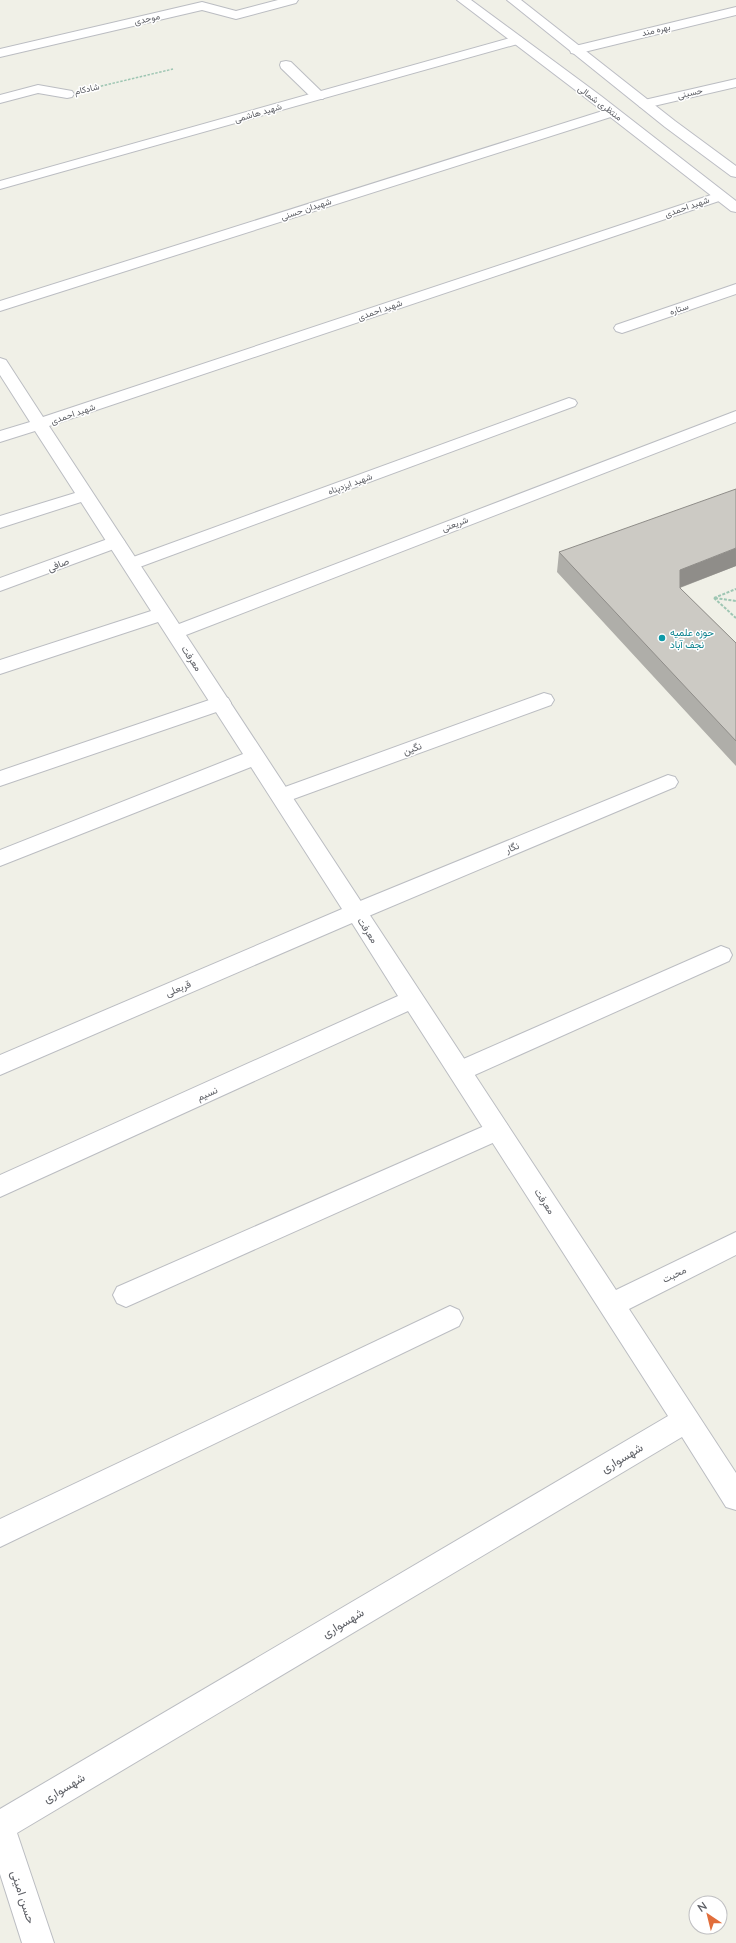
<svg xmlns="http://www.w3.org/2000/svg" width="736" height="1943" viewBox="0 0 736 1943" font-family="Lato,Vazirmatn,sans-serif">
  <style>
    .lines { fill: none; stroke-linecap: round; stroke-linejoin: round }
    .lane-casing { stroke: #bbbdc2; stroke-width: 2 }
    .street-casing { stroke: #bbbdc2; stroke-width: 2 }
    .secondary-casing { stroke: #bcbdc4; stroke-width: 2 }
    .path-far1 { stroke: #9ec6b3; stroke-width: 1.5; stroke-dasharray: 2.5 1.5; stroke-linecap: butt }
    .path { stroke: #9ec6b3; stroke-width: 2; stroke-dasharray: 3 1.5; stroke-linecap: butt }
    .lane { fill: #fff; fill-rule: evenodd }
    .street { fill: #fff; fill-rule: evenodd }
    .secondary { fill: #fff; fill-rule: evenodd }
    .wall { fill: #afaea9 }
    .shaded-wall { fill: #8f8d89 }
    .building { fill: #cccac4; stroke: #8f8d89 }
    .culture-dot { fill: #0f9aa8; stroke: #fff; stroke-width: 1.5 }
    .labels { text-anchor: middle; stroke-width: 3; stroke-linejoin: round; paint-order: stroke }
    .far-street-label { font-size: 9px; fill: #5e6066; stroke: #fff }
    .street-label { font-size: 10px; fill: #5e6066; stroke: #fff }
    .culture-label { font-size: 10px; fill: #0d838f; stroke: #fff; text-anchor: start }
    .near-street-label { font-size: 12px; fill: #5e6066; stroke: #fff }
  </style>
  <rect width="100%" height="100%" fill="#f0f0e7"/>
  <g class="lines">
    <defs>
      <g id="lane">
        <polygon points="736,7 736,15 576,54 571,53 570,50 571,47"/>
        <polygon points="286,61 291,62 323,93 325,96 323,99 313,99 281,68 280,65 281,62"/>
        <polygon points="38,85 72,91 74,94 72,97 67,98 38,93 0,103 0,95"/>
        <polygon points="736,284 736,294 628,331 622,333 616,331 614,328 616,325"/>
        <polygon points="569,398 575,400 577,403 575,406 137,568 131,570 125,568 122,564 125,560"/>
        <polygon points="116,536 122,538 125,542 122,546 0,591 0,578"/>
        <polygon points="544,693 551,695 554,700 551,705 288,801 281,803 274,801 271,796 274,791"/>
        <polygon points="221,696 228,698 231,703 228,708 0,786 0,771"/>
        <polygon points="668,775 675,777 678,782 675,787 364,918 356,920 348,918 345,912 348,906"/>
        <polygon points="721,946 729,949 732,955 729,961 468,1078 460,1081 452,1078 449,1071 452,1064"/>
        <polygon points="498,1120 506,1123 510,1130 506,1137 135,1303 126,1307 117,1303 113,1295 117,1287"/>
        <polygon points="450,1306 459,1310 463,1318 459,1326 0,1547 0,1519"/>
      </g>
      <g id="street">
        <polygon points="278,0 298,0 296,3 236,19 202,10 0,57 0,49 202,2 236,11"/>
        <polygon points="517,36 521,37 523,40 521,43 0,189 0,181"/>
        <polygon points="736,79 736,87 645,108 640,107 638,104 640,101"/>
        <polygon points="612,108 617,109 619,112 617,115 0,311 0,301"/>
        <polygon points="720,192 725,193 727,196 725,199 49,426 179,624 736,411 736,422 186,635 616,1290 736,1232 736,1255 629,1309 736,1473 736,1510 726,1507 682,1437 17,1833 54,1943 22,1943 0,1874 0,1809 668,1416 408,1011 0,1197 0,1175 398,996 352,923 0,1075 0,1055 342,909 251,767 0,866 0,850 243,754 158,622 0,674 0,660 151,611 81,502 0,528 0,516 75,493 35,431 0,442 0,431 30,422 0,375 0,358 6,360 43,417"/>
      </g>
      <g id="secondary">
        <polygon points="457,0 471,0 601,96 736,201 736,212 731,211 591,102"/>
        <polygon points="507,0 521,0 675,121 736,166 736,177 731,176 665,127"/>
      </g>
    </defs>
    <use href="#lane" class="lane-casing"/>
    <use href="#street" class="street-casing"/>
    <use href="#secondary" class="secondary-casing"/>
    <polyline class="path-far1" points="93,88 173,69"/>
    <g class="path">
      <polyline points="714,598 736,618"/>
      <polyline points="714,598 736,589"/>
      <polyline points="715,598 736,601"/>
    </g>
    <use href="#lane" class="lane"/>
    <use href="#street" class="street"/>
    <use href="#secondary" class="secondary"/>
  </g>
  <polygon class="wall" points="559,552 736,566 680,588 736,643 736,766 557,572"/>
  <polygon class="shaded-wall" points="736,548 736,566 676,589 680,570"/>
  <polygon class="building" points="736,489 736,548 680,570 680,588 736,643 736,741 559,552"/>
  <circle class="culture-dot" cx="662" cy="638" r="4"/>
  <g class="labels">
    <g class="far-street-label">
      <text transform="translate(147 19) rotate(-13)" y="3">موحدی</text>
      <text transform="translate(656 30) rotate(-13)" y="3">بهره مند</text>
      <text transform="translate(87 89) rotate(-13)" y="3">شادکام</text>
      <text transform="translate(690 93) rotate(-13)" y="3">حسینی</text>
      <text transform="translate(600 103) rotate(37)" y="3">منتظری شمالی</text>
      <text transform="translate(258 113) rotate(-16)" y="3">شهید هاشمی</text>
      <text transform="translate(687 207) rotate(-19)" y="3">شهید احمدی</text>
      <text transform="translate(306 209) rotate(-18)" y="3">شهیدان حسنی</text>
      <text transform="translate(679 309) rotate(-19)" y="3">ستاره</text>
      <text transform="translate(380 310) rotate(-19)" y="3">شهید احمدی</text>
      <text transform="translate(73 414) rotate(-19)" y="3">شهید احمدی</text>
      <text transform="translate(350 484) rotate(-20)" y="3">شهید ایزدپناه</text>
      <text transform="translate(455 524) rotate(-21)" y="3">شریعتی</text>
    </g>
    <g class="street-label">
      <text transform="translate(58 564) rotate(-21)" y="4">صافی</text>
      <text transform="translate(192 658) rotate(57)" y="4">معرفت</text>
      <text transform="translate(412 748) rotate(-20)" y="4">نگین</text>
      <text transform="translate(512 847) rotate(-22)" y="4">نگار</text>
      <text transform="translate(368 930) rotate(57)" y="4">معرفت</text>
      <text transform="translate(178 988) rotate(-23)" y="4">قربعلی</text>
      <text transform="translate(207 1093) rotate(-24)" y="4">نسیم</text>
      <text transform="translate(545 1201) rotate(57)" y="4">معرفت</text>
      <text transform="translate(674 1274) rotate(-26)" y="4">محبت</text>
    </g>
    <g class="culture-label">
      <text x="670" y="636">حوزه علمیه<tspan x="670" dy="12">نجف آباد</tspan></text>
    </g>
    <g class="near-street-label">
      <text transform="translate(622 1458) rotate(-31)" y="4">شهسواری</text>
      <text transform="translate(343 1623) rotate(-31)" y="4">شهسواری</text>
      <text transform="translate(64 1788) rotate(-31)" y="4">شهسواری</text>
      <text transform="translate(23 1897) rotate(72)" y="4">حسن امینی</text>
    </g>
  </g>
  <g transform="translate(708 1915) rotate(325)"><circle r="19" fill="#ffffff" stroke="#bfbfc2"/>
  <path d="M0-3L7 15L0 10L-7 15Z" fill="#e16e3b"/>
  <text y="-6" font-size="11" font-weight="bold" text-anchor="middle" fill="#5e6066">N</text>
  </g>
</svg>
